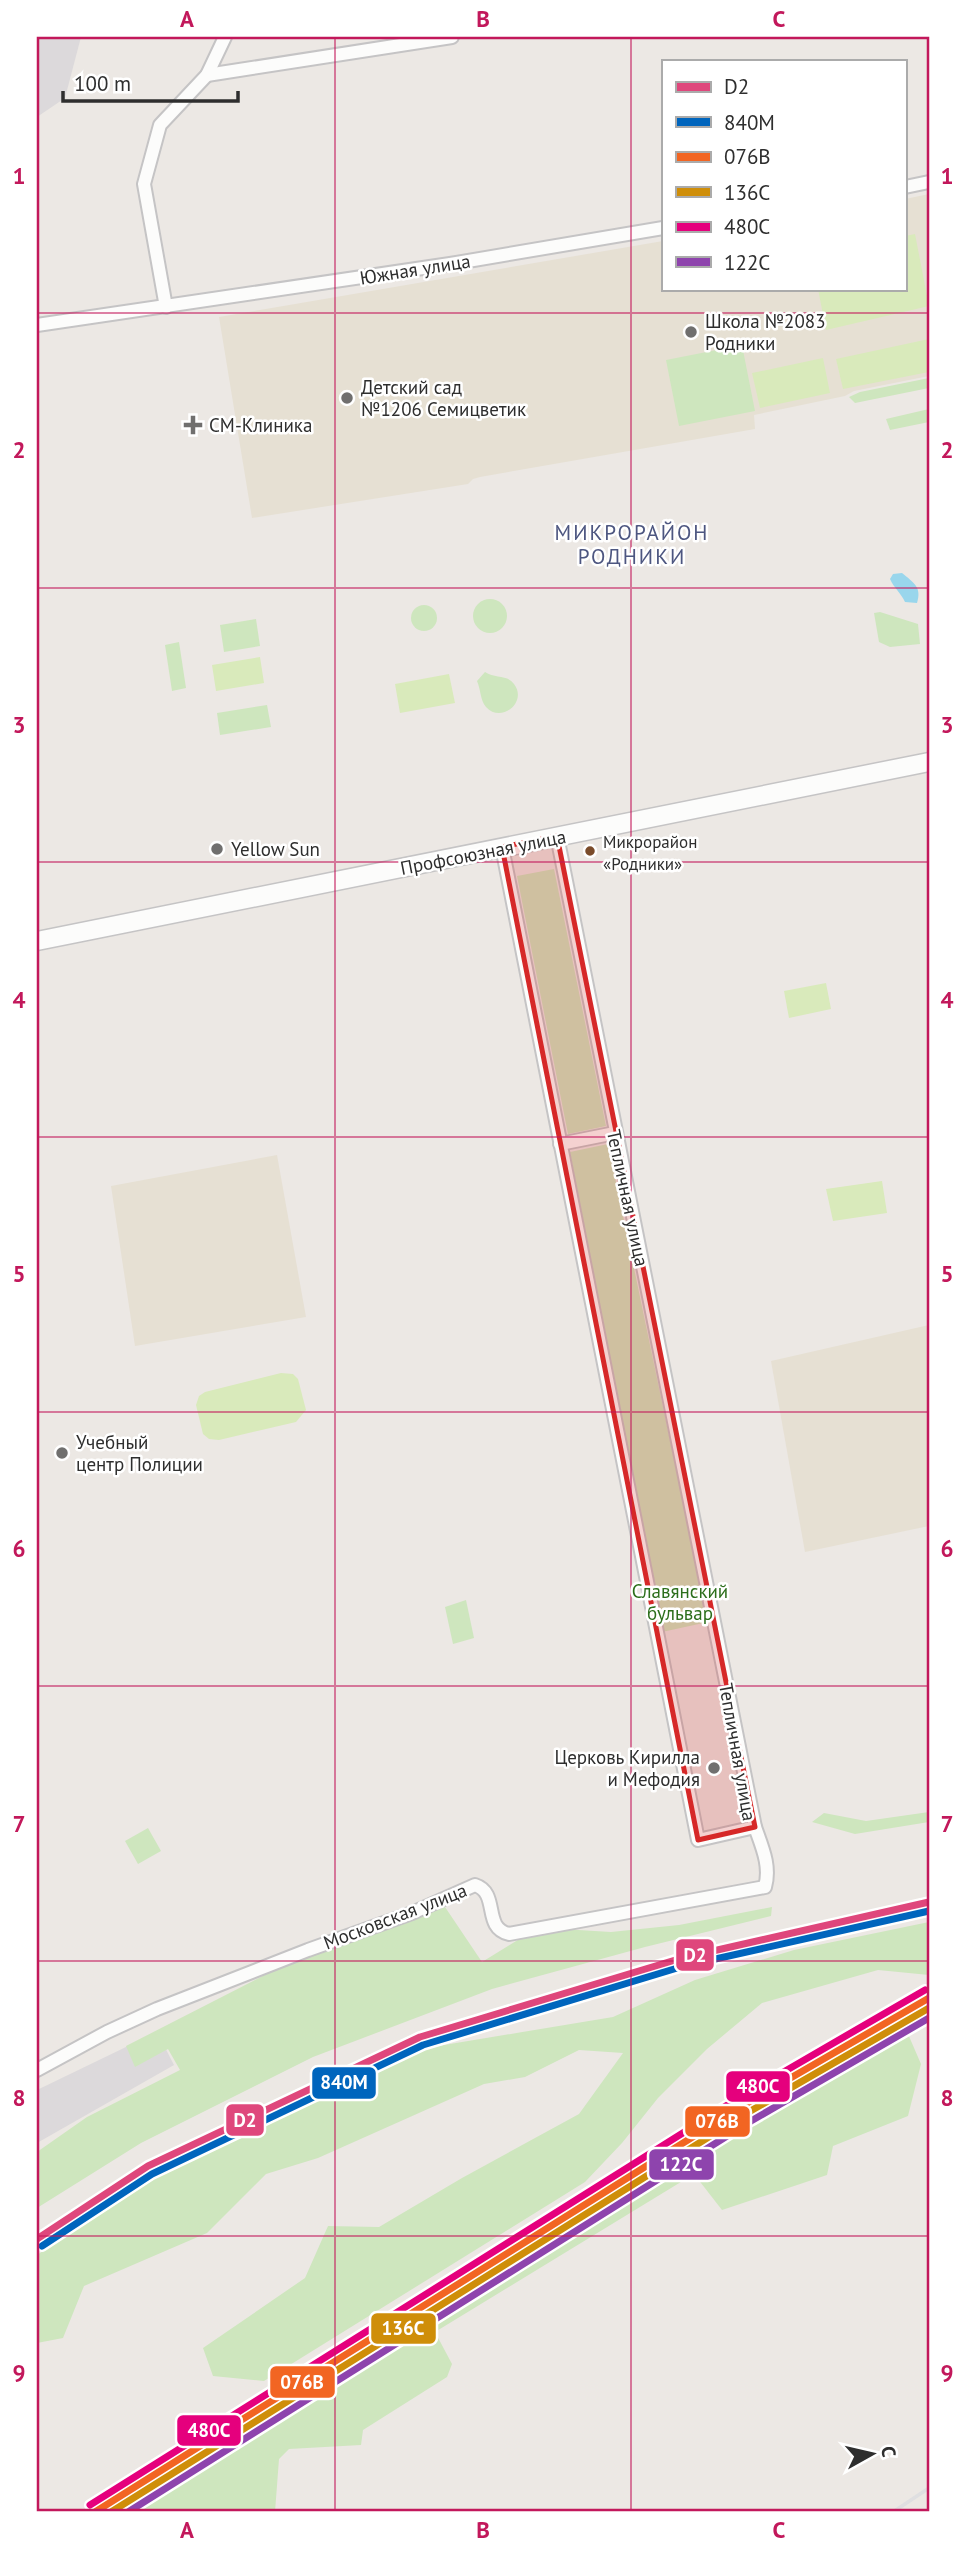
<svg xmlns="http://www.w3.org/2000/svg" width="966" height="2549" viewBox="0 0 966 2549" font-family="'PT Sans',sans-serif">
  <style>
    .industrial { fill: #dcd9db }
    .education { fill: #e6e0d3 }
    .green { fill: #cee6be }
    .pitch { fill: #d9eabb }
    .water { fill: #99d6ec }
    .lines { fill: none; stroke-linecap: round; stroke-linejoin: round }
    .minor-casing { stroke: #c5c4c5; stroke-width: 16 }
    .secondary-casing { stroke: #c5c4c5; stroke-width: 21 }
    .minor { stroke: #fcfcfb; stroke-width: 12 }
    .secondary { stroke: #fcfcfb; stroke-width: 18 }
    .rail { stroke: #dfdfe1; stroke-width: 3.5 }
    .rail-1-casing { stroke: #fff; stroke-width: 12 }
    .rail-2-casing { stroke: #fff; stroke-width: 12 }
    .rail-3-casing { stroke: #fff; stroke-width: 12 }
    .rail-4-casing { stroke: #fff; stroke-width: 12 }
    .rail-5-casing { stroke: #fff; stroke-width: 12 }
    .rail-6-casing { stroke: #fff; stroke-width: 12 }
    .rail-1 { stroke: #df477c; stroke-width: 7 }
    .rail-2 { stroke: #0065bd; stroke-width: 7 }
    .rail-3 { stroke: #f26522; stroke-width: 7 }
    .rail-4 { stroke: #cf8e09; stroke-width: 7 }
    .rail-5 { stroke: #e5007d; stroke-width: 7 }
    .rail-6 { stroke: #8e44ad; stroke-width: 7 }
    .marked { fill: #d62828; fill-opacity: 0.2; stroke: #d62828; stroke-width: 5; stroke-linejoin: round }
    .grid { fill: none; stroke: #c2185b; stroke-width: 2; stroke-opacity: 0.55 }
    .poi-dot { fill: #706f6e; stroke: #fff; stroke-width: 2.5 }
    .bus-dot { fill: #7a4b2a; stroke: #fff; stroke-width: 2.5 }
    .labels { text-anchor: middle; stroke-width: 5; stroke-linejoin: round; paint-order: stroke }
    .bus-label { font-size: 17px; fill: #2e2e2e; stroke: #fff; text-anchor: start }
    .street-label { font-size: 19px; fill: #2e2e2e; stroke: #fff }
    .poi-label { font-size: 19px; fill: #2e2e2e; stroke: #fff; text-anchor: start }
    .park-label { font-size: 19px; fill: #2c6e1b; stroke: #fff }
    .neighbourhood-label { font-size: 21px; letter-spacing: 2px; fill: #4d5680; stroke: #fff }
    .line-badge { stroke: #fff; stroke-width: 2.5 }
    .badge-label { font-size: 19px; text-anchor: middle; font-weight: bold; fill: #fff }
    .neatline { fill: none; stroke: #c2185b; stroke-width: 2.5 }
    .grid-label { font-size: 23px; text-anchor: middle; font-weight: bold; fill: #c2185b }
  </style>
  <rect width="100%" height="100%" fill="#ece8e4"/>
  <g class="industrial">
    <polygon points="37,37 81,37 65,98 37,117"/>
    <polygon points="157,2032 174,2065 37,2143 37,2090"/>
  </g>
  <g class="education">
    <polygon points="929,194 929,376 854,391 845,396 754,415 755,429 480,477 473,479 468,484 252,518 219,317 663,241 663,289 905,289 905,199"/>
    <polygon points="277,1155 306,1317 135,1346 111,1186"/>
    <polygon points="929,1325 929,1526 805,1552 771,1361"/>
  </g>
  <g class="green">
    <polygon points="742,345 755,411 679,426 666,360"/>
    <polygon points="929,378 929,388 855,403 849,397 860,392"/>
    <polygon points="929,409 929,422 890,430 886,419"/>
    <circle cx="490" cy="616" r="17"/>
    <circle cx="424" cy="618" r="13"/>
    <polygon points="880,612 918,624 920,644 890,647 879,642 874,613"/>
    <polygon points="256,619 260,646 224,652 220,625"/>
    <polygon points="179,642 186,688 172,691 165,645"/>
    <path d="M485,672C495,679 507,674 514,684C528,702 501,724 486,707C480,700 481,690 477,681Z"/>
    <polygon points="267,705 271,727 220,735 217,713"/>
    <polygon points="554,869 606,1126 568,1134 517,876"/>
    <polygon points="608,1144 708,1622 662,1632 570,1152"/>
    <polygon points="466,1600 474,1638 453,1644 445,1607"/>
    <polygon points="929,1812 929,1822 855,1834 812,1822 824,1813 866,1821"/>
    <polygon points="148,1828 161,1851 138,1864 125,1841"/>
    <polygon points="445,1907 482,1962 521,1938 562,1929 611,1932 679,1925 772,1907 771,1916 645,1947 492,1989 313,2057 141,2143 37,2208 37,2152 87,2117 180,2070 168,2049 135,2067 126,2046 302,1956"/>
    <polygon points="929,1922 929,1975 878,1970 762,2003 707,2049 658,2098 622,2143 585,2182 264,2381 213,2376 203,2348 305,2278 328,2226 379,2227 462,2178 579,2114 623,2053 579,2050 525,2077 484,2084 318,2158 266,2174 207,2233 84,2286 63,2338 37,2343 37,2255 148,2182 287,2109 432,2047 613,2017 695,1980 794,1950"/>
    <polygon points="905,2027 921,2064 908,2116 833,2146 827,2175 722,2210 694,2174 435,2332 452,2364 447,2377 363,2430 361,2445 289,2449 279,2459 275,2512 111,2512 338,2382 426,2319"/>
  </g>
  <g class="pitch">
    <polygon points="915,234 929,306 826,330 818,289 905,289 905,236"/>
    <polygon points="929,339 929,372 843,389 836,359"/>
    <polygon points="823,358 830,393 760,408 752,373"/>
    <polygon points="260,657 264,683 216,691 212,665"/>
    <polygon points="449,674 455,703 400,713 395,684"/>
    <polygon points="826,983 831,1009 789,1018 784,991"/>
    <polygon points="882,1181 887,1213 833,1221 826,1189"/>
    <polygon points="281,1373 293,1374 298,1379 306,1410 296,1422 219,1440 209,1439 203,1434 196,1405 199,1396 205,1392"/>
  </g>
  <path class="water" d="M902,573C914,583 922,587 917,603L905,602C901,593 894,588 890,579L893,574Z"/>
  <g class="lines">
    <defs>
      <g id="minor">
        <polyline points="207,75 452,37"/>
        <polyline points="905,187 929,182"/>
        <polyline points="166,307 144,184 160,125 207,75 225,37"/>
        <polyline points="37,325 450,264 663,228"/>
        <polyline points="502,847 698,1840 755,1827 557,836"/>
        <polyline points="560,1144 615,1133"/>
        <path d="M37,2070L107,2032L157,2009L308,1950L412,1913L475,1885C500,1893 482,1928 509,1934L765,1887C771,1866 762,1847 755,1827"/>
      </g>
      <polyline id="secondary" points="37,941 929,762"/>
    </defs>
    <use href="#minor" class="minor-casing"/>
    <use href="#secondary" class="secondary-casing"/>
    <use href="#minor" class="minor"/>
    <use href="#secondary" class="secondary"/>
    <g class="rail">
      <polyline points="83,2512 600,2192 737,2101 929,1987"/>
      <polyline points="893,2512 929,2488"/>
    </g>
    <defs>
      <polyline id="rail-1" points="37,2239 148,2166 420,2037 682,1958 929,1902"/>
      <polyline id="rail-2" points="42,2246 152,2174 423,2045 684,1966 929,1911"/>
      <polyline id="rail-3" points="95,2512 742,2106 929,1998"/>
      <polyline id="rail-4" points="111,2512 747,2113 929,2008"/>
      <polyline id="rail-5" points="90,2505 737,2099 925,1990"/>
      <polyline id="rail-6" points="128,2512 751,2121 929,2018"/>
    </defs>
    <use href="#rail-1" class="rail-1-casing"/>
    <use href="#rail-2" class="rail-2-casing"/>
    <use href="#rail-3" class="rail-3-casing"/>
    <use href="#rail-4" class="rail-4-casing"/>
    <use href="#rail-5" class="rail-5-casing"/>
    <use href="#rail-6" class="rail-6-casing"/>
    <use href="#rail-1" class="rail-1"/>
    <use href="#rail-2" class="rail-2"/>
    <use href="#rail-3" class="rail-3"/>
    <use href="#rail-4" class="rail-4"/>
    <use href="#rail-5" class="rail-5"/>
    <use href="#rail-6" class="rail-6"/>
  </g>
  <path class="marked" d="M557,836L755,1827L698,1840L502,847Z"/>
  <path class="grid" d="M335,37V2512M631,37V2512M37,313H929M37,588H929M37,862H929M37,1137H929M37,1412H929M37,1686H929M37,1961H929M37,2236H929"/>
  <g class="poi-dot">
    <circle cx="691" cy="332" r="7"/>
    <circle cx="347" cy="398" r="7"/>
    <path d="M189.5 414.5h7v7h7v7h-7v7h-7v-7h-7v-7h7z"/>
    <circle cx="217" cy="849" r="7"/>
    <circle cx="62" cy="1453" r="7"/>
    <circle cx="714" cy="1768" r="7"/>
  </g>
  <circle class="bus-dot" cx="590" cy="851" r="6"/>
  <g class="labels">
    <g class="bus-label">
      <text x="603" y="848">Микрорайон<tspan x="603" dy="22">«Родники»</tspan></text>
    </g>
    <g class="street-label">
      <text transform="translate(415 269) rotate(-9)" y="7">Южная улица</text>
      <text transform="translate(483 852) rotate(-11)" y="7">Профсоюзная улица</text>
      <text transform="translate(628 1198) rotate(78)" y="7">Тепличная улица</text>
      <text transform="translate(738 1752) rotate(80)" y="7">Тепличная улица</text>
      <text transform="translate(395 1916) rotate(-21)" y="7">Московская улица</text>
    </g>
    <g class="poi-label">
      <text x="705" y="328">Школа №2083<tspan x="705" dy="22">Родники</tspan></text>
      <text x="361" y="394">Детский сад<tspan x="361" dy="22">№1206 Семицветик</tspan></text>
      <text x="209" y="432">СМ-Клиника</text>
      <text x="231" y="856">Yellow Sun</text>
      <text x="76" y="1449">Учебный<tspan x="76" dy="22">центр Полиции</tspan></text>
      <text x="700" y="1764" text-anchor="end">Церковь Кирилла<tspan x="700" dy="22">и Мефодия</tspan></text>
    </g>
    <g class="park-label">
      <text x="680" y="1598">Славянский<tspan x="680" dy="22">бульвар</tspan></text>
    </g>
    <g class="neighbourhood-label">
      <text x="632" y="540">МИКРОРАЙОН<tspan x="632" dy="24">РОДНИКИ</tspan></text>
    </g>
  </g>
  <g class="line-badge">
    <rect x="675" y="1938" width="40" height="34" rx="7" fill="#df477c"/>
    <rect x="311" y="2066" width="66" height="34" rx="7" fill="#0065bd"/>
    <rect x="725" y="2070" width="66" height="33" rx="7" fill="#e5007d"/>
    <rect x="225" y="2103" width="40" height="34" rx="7" fill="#df477c"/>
    <rect x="684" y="2105" width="67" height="33" rx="7" fill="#f26522"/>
    <rect x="648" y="2148" width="67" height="33" rx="7" fill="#8e44ad"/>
    <rect x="370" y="2312" width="67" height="33" rx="7" fill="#cf8e09"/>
    <rect x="269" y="2365" width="67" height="34" rx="7" fill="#f26522"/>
    <rect x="176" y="2414" width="66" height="33" rx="7" fill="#e5007d"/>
  </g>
  <g class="badge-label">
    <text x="695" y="1962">D2</text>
    <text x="344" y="2089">840М</text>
    <text x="758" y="2093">480С</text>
    <text x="245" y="2127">D2</text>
    <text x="717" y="2128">076В</text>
    <text x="681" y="2171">122С</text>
    <text x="403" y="2335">136С</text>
    <text x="302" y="2389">076В</text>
    <text x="209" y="2437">480С</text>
  </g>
  <rect width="966" height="2549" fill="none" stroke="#ffffff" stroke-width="77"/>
  <rect x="662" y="60" width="245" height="231" fill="#ffffff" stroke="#ababab" stroke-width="2"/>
  <rect x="676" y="82" width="35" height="10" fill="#df477c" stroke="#ababab" stroke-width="2"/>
  <text x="724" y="94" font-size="21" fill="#2e2e2e">D2</text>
  <rect x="676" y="117" width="35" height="10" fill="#0065bd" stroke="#ababab" stroke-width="2"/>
  <text x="724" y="130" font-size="21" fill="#2e2e2e">840М</text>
  <rect x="676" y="152" width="35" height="10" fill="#f26522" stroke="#ababab" stroke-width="2"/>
  <text x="724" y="164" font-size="21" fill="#2e2e2e">076В</text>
  <rect x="676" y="187" width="35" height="10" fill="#cf8e09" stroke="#ababab" stroke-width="2"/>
  <text x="724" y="200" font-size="21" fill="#2e2e2e">136С</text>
  <rect x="676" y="222" width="35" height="10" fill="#e5007d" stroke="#ababab" stroke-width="2"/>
  <text x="724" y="234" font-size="21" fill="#2e2e2e">480С</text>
  <rect x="676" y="257" width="35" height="10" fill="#8e44ad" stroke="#ababab" stroke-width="2"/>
  <text x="724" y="270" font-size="21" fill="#2e2e2e">122С</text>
  <g transform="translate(872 2454) rotate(82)" stroke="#ffffff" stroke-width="5" paint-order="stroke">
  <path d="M0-5L12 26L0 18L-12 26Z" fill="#2e2e2e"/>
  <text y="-10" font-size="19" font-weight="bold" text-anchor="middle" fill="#2e2e2e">С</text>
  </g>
  <path d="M63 91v10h175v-10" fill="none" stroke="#2e2e2e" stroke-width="3.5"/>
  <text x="74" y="91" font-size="21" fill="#2e2e2e" stroke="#ffffff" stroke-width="5" paint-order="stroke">100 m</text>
  <rect x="38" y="38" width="890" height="2472" class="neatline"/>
  <g class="grid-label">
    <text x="187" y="27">A</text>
    <text x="483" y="27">B</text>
    <text x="779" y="27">C</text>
    <text x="19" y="184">1</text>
    <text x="947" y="184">1</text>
    <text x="19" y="458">2</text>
    <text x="947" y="458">2</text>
    <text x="19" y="733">3</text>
    <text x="947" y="733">3</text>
    <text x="19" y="1008">4</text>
    <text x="947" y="1008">4</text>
    <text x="19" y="1282">5</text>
    <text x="947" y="1282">5</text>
    <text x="19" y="1557">6</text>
    <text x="947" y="1557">6</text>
    <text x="19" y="1832">7</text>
    <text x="947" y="1832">7</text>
    <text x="19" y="2106">8</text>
    <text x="947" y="2106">8</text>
    <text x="19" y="2381">9</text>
    <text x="947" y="2381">9</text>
    <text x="187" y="2538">A</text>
    <text x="483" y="2538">B</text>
    <text x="779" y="2538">C</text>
  </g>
</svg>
